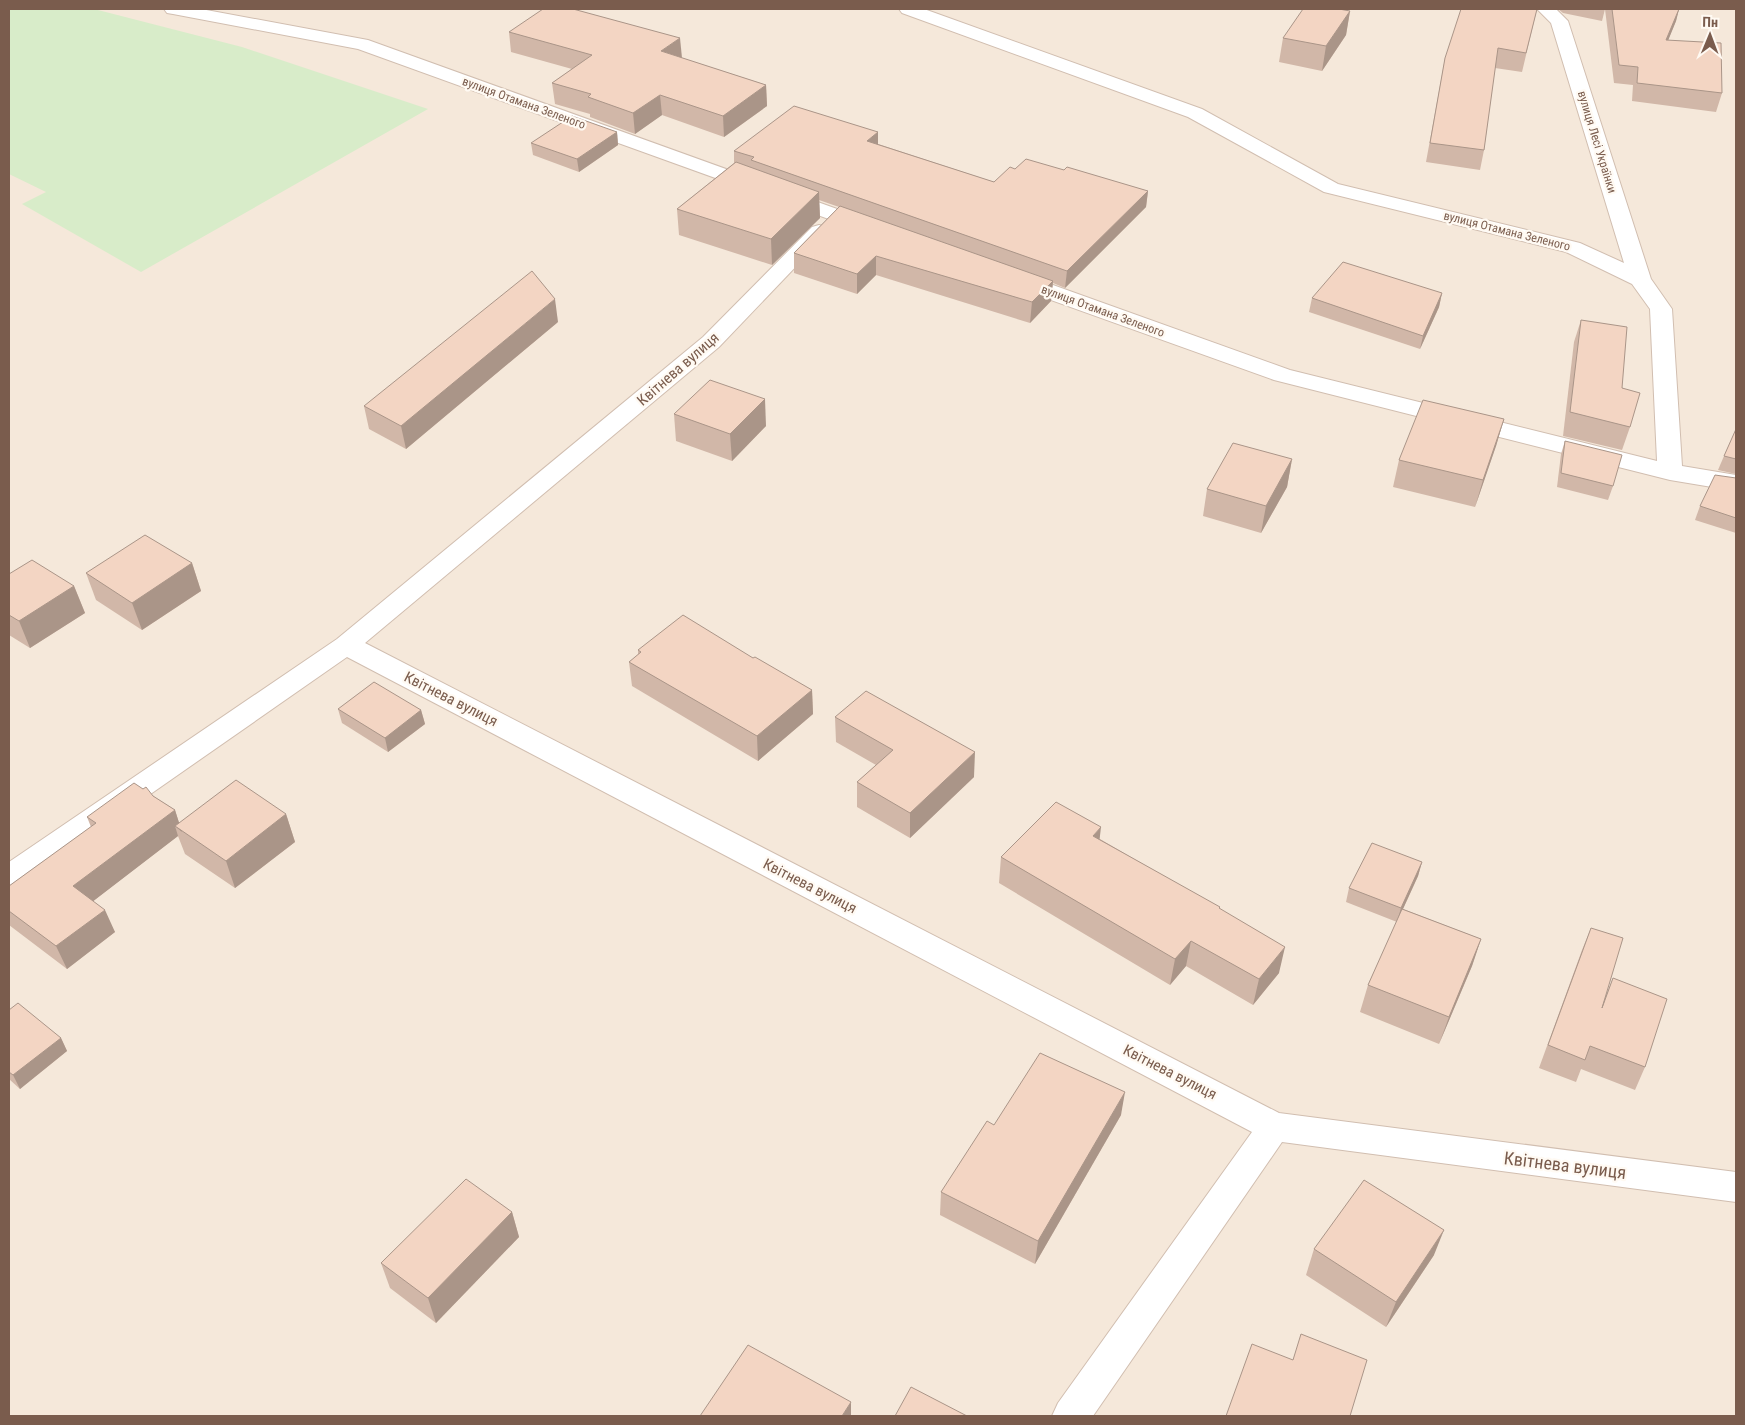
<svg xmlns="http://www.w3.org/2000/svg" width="1745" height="1425" font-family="'Roboto Condensed',sans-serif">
  <rect width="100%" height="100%" fill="#fdf6ec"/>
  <!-- residential -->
  <rect fill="#f5e8da" x="9" y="9" width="1727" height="1407"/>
  <!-- green -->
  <path fill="#d8ecc9" d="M9,9H94L242,47L428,109L141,272L22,204L46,192L9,174Z"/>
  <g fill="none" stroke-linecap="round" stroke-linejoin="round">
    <!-- street casing -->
    <g stroke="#d1beb0" stroke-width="2">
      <g id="street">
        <path d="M164,9H201L368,40L876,223L879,227L876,231L869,233L862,231L358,49L173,14L167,13Z"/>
        <path d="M899,9H924L1202,109L1338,184L1580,243L1624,263L1551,23L1537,9H1556L1568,21L1651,279L1672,309L1682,466L1736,475V491L1670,480L1274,380L1009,285L1006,280L1009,275L1017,274L1025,275L1290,370L1657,461L1650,309L1632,284L1566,252L1324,192L1188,117L902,13Z"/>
        <path d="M819,225L826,227L829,231L826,235L719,347L365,643L1279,1113L1736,1172V1202L1282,1142L1093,1416H1052L1058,1403L1252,1132L347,657L20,885L9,888V862L337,639L703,337L812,227Z"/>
      </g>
    </g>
    <!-- street -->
    <use href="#street" fill="#fff" fill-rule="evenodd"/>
  </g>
  <!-- wall -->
  <g fill="#d1b7a8">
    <path d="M1537,9L1522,72L1495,68L1484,150L1480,170L1426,162L1445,58Z"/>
    <path d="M1558,9H1679L1676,21L1668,40L1722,93L1716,112L1632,101L1633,85L1614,83L1605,9L1602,21L1563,13Z"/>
    <path d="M1350,11L1346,35L1322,71L1279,62L1283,38Z"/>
    <path d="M509,32L682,58L766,85L767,106L724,137L662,115L635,134L590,117V114L555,104L552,83L572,69L511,52Z"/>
    <path d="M617,132L618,145L579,172L533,155L531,143Z"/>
    <path d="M878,132V144L994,182L1015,169L1064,170L1148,191L1146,207L1065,288L1053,283L1051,301L1030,323L876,275L857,294L794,273V253L839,207L819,200L820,218L772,265L679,235L677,209L734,163V151Z"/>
    <path d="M1442,293L1439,307L1420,349L1309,312L1312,298Z"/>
    <path d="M1581,320L1622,388L1630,427L1622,450L1563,436L1574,342Z"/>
    <path d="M558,322L406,449L369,429L364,406Z"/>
    <path d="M674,414L766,426L732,461L676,441Z"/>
    <path d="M1504,419L1496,446L1475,507L1393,487L1399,460Z"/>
    <path d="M1736,429V474L1718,470L1724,456Z"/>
    <path d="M1565,441L1613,486L1608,500L1557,487L1561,454Z"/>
    <path d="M1292,459L1287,487L1261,533L1203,516L1207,489Z"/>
    <path d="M1736,478V533L1695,520L1700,506Z"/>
    <path d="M192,563L201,591L142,630L96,600L86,573Z"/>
    <path d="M9,574L74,586L85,613L30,648L9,635Z"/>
    <path d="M638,650L753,658L812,690L813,714L758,761L632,686L629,662L638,655Z"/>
    <path d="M338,709L421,710L425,724L388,752L342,723Z"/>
    <path d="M835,717L974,777L910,838L857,807V782L876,765L836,742Z"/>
    <path d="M153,796L175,810L179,823L286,814L295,842L235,888L185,854L178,836L93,901L115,932L67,969L9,925V886L91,827L87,817Z"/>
    <path d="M1100,839L1220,909L1279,973L1253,1005L1186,966L1170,985L999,883L1001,857Z"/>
    <path d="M1422,862L1418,876L1403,909L1481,939L1472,966L1439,1044L1360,1012L1368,985L1397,922L1346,902L1349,888Z"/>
    <path d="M1591,928L1604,1000L1613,978L1645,1067L1635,1090L1581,1069L1576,1082L1539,1068L1582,950Z"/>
    <path d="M9,1010L61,1038L67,1051L20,1089L9,1079Z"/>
    <path d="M1121,1115L1035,1264L940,1215L941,1192L994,1125Z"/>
    <path d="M512,1212L519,1237L436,1323L390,1288L381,1263Z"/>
    <path d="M1314,1249L1434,1255L1386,1327L1306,1275Z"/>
  </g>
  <!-- shaded-wall -->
  <g fill="#aa9588">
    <path d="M1679,9L1676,21L1661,58L1666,40Z"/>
    <path d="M1350,11L1346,35L1322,71L1326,46Z"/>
    <path d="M680,38L682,58L661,51Z"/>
    <path d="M766,85L767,106L724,137L723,116Z"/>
    <path d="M660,95L662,115L635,134L633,113Z"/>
    <path d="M617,132L618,145L579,172L577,159Z"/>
    <path d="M878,132V148L867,141Z"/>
    <path d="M1148,191L1146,207L1065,288L1067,271Z"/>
    <path d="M819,192L820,218L772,265L771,239Z"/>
    <path d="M876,256V275L857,294V274Z"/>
    <path d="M1053,281L1051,301L1030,323L1032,302Z"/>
    <path d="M1442,293L1439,307L1420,349L1423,336Z"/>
    <path d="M555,299L558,322L406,449L401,426Z"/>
    <path d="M765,399L766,426L732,461L730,434Z"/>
    <path d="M1504,419L1496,446L1475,507L1483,480Z"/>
    <path d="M1292,459L1287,487L1261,533L1266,506Z"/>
    <path d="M192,563L201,591L142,630L132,603Z"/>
    <path d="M74,586L85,613L30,648L19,621Z"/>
    <path d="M812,690L813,714L758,761L757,736Z"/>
    <path d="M421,710L425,724L388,752L385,738Z"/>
    <path d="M975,752L974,777L910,838V813Z"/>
    <path d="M175,810L182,832L175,826L178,836L83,909L73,886Z"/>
    <path d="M286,814L295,842L235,888L226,861Z"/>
    <path d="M1101,827L1098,853L1093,836Z"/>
    <path d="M1422,862L1418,876L1397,922L1401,908Z"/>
    <path d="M105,910L115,932L67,969L56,946Z"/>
    <path d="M1481,939L1472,966L1439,1044L1449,1017Z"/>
    <path d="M1191,941L1186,966L1170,985L1175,959Z"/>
    <path d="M1285,947L1279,973L1253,1005L1259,979Z"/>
    <path d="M61,1038L67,1051L20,1089L13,1075Z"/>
    <path d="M1125,1092L1121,1115L1035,1264L1038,1241Z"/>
    <path d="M512,1212L519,1237L436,1323L428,1298Z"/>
    <path d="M1444,1230L1434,1255L1386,1327L1396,1302Z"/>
    <path d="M851,1402V1416H842Z"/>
  </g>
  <!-- building -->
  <g fill="#f3d5c3" stroke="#aa9588">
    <path d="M543,9H573L680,38L661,51L766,85L723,116L660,95L633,113L588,97L591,94L552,83L592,55L509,32Z"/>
    <path d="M1303,9H1339L1350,11L1326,46L1283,38Z"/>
    <path d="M1461,9H1537L1526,53L1498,48L1484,150L1430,143L1445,58Z"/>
    <path d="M1612,9H1679L1666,40L1721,43L1722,93L1637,83L1638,67L1619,65Z"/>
    <path d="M794,106L878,132L867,141L994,182L1010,167L1015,169L1026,159L1064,170L1067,167L1148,191L1067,271L751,160L754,157L734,151Z"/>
    <path d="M572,116L617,132L577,159L531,143Z"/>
    <path d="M736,162L819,192L771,239L677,209Z"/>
    <path d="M840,206L1053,281L1032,302L876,256L857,274L794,253Z"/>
    <path d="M1343,262L1442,293L1423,336L1312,298Z"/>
    <path d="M532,271L555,299L401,426L364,406Z"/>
    <path d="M1581,320L1627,327L1622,388L1640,393L1630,427L1570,412Z"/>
    <path d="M710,380L765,399L730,434L674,414Z"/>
    <path d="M1423,400L1504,419L1483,480L1399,460Z"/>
    <path d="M1736,429V459L1724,456Z"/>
    <path d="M1565,441L1622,455L1613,486L1561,473Z"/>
    <path d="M1233,443L1292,459L1266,506L1207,489Z"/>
    <path d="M1715,475L1736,478V518L1700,506Z"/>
    <path d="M145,535L192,563L132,603L86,573Z"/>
    <path d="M32,560L74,586L19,621L9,615V574Z"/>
    <path d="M683,615L753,658L755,657L812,690L757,736L629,662L641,652L638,650Z"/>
    <path d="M374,682L421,710L385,738L338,709Z"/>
    <path d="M866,691L975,752L910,813L857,782L893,750L835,717Z"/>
    <path d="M236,780L286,814L226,861L175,826Z"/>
    <path d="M134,783L143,789L146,787L153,796L175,810L73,886L105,910L56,946L9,911V886L96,823L87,817Z"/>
    <path d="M1056,802L1101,827L1093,836L1220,907L1219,908L1285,947L1259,979L1191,941L1175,959L1001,857Z"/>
    <path d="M1372,843L1422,862L1401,908L1349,888Z"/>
    <path d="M1402,909L1481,939L1449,1017L1368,985Z"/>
    <path d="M1591,928L1623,938L1602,1008L1613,978L1667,999L1645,1067L1590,1046L1585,1060L1548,1045Z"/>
    <path d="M18,1003L61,1038L13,1075L9,1072V1010Z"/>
    <path d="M1040,1053L1125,1092L1038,1241L941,1192L987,1121L994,1125Z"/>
    <path d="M466,1179L512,1212L428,1298L381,1263Z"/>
    <path d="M1364,1180L1444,1230L1396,1302L1314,1249Z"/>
    <path d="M1301,1334L1367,1360L1350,1416H1226L1252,1344L1293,1360Z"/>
    <path d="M748,1345L851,1402L842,1416H700Z"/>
    <path d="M911,1387L967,1416H895Z"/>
  </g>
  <g text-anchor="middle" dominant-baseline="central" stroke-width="4.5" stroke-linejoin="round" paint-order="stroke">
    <!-- far-street labels -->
    <g font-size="12" fill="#7a5c4d" stroke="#fffaf3">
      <text transform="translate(524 103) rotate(20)">вулиця Отамана Зеленого</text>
      <text transform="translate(1597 142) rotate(73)">вулиця Лесі Українки</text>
      <text transform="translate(1507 231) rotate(14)">вулиця Отамана Зеленого</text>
      <text transform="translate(1103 311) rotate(20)">вулиця Отамана Зеленого</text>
    </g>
    <!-- street labels -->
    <g font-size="15" fill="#7a5c4d" stroke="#fffaf3">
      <text transform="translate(678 369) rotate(-41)">Квітнева вулиця</text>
      <text transform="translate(451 699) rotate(27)">Квітнева вулиця</text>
      <text transform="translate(810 886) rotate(27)">Квітнева вулиця</text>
      <text transform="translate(1170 1072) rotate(27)">Квітнева вулиця</text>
    </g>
    <!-- near-street labels -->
    <g font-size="18" fill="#7a5c4d" stroke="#fffaf3">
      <text transform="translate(1565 1165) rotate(7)">Квітнева вулиця</text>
    </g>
  </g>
  <!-- border -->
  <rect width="1745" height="1425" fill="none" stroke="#7a5c4d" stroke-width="20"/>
  <!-- north arrow -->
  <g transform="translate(1710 35) rotate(1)" stroke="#fffaf3" stroke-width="4" paint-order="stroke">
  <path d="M0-4L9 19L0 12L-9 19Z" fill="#7a5c4d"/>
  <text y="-8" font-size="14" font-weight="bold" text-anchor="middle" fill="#7a5c4d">Пн</text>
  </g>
</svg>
